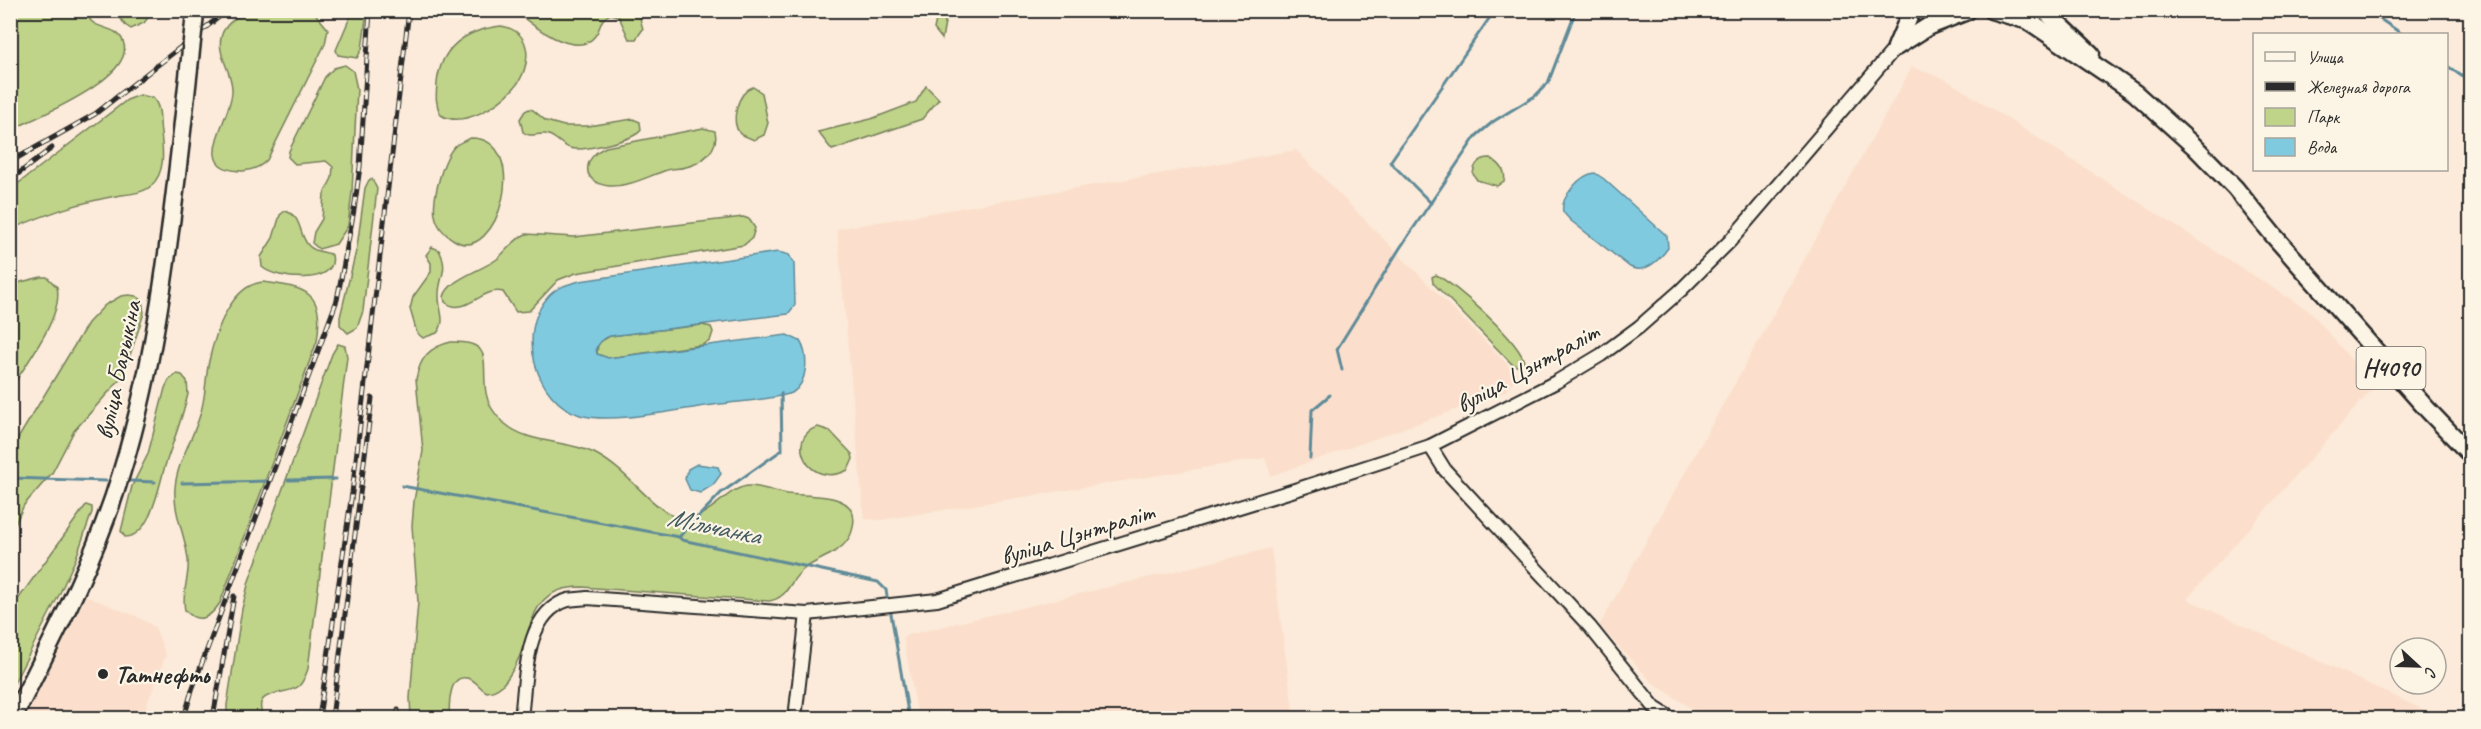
<svg xmlns="http://www.w3.org/2000/svg" width="2481" height="729" font-family="Caveat,sans-serif">
  <rect width="100%" height="100%" fill="#fcebda"/>
  <filter id="ink" filterUnits="userSpaceOnUse"><feTurbulence type="fractalNoise" baseFrequency=".0167" numOctaves="2"/><feDisplacementMap in="SourceGraphic" scale="12" xChannelSelector="R" yChannelSelector="G"/><feConvolveMatrix kernelMatrix="1 2 1 2 8 2 1 2 1" color-interpolation-filters="sRGB"/></filter>
  <g filter="url(#ink)">
    <!-- built -->
    <g fill="#fbdfcc">
      <path d="M1912,67L1947,80L2311,312L2374,387L2187,599L2441,718H1705L1652,682L1599,626Z"/>
      <path d="M1296,150L1518,375L1505,392L1271,476L1265,458L882,520L864,519L837,229Z"/>
      <path d="M1271,548L1294,718H918L903,636Z"/>
      <path d="M86,596L138,617L155,627L166,655L142,718H25Z"/>
    </g>
    <!-- green -->
    <g fill="#bfd389" stroke="#757f5a" stroke-width="1.5">
      <path d="M11,10L93,11L88,15C92,31 116,24 123,41C139,77 34,118 11,130Z"/>
      <path d="M353,10L367,11L362,49L357,58L338,55L336,50Z"/>
      <path d="M108,11H153L144,23L131,29L125,25L117,13Z"/>
      <path d="M245,11H313L328,29L325,44L267,160C261,167 253,170 243,171C187,171 232,118 232,91C233,73 217,56 221,38C223,25 236,18 245,11Z"/>
      <path d="M516,11H638L643,29L636,39H629L619,17L611,14C599,18 602,27 595,36C577,60 530,25 516,11Z"/>
      <path d="M938,11H947L942,39L934,29Z"/>
      <path d="M501,26C534,31 532,67 514,88C499,105 463,129 441,115C435,104 436,95 437,83C441,46 466,30 501,26Z"/>
      <path d="M345,65L353,71L357,89L352,192L348,226L336,244L319,249L312,243L314,232L322,219L324,194L332,178L333,167L326,161L295,164L288,157L289,151L325,77L334,68Z"/>
      <path d="M926,86L939,99L922,119L832,150L818,132L871,119L916,102Z"/>
      <path d="M753,87L762,93L768,123L764,135L754,140L740,134C730,121 737,93 753,87Z"/>
      <path d="M140,95L153,98C162,108 159,121 161,133C163,151 166,172 151,186C143,193 131,194 121,195C77,203 52,212 11,229V189L127,100Z"/>
      <path d="M529,109L533,110L546,121L564,126H588L633,119L640,122L641,130C635,140 581,152 570,148C560,145 555,135 545,134C536,133 531,138 523,132L520,119L525,111Z"/>
      <path d="M703,128L715,131C720,149 701,164 686,167C680,169 673,168 667,170C648,176 630,187 609,186C580,183 582,157 606,147Z"/>
      <path d="M471,138C533,138 498,268 454,240C445,235 437,226 435,215C432,199 443,158 455,146C460,142 466,140 471,138Z"/>
      <path d="M1490,158C1499,163 1507,170 1504,181L1497,186L1477,180L1473,174C1474,164 1480,158 1490,158Z"/>
      <path d="M372,179L377,189L363,311L357,328L348,333L340,325V317L357,247L365,188L369,180Z"/>
      <path d="M285,211C303,216 298,235 309,246C316,253 325,251 332,255C339,286 276,280 262,267L261,257L273,238L280,215Z"/>
      <path d="M743,217L749,219L755,228L752,238L744,245L576,273L558,280L529,311L516,312L503,292C482,286 465,318 445,302L444,297C448,279 483,270 497,259C507,250 514,239 526,234L574,237Z"/>
      <path d="M432,247L439,250C450,271 438,277 439,297C439,311 447,321 437,333L423,338L417,333L410,309L413,297L431,272V263L426,255Z"/>
      <path d="M1436,275C1454,283 1523,344 1524,363L1519,367L1512,364L1433,283L1432,277Z"/>
      <path d="M41,277H47L57,287C64,316 26,363 11,389V288L21,282Z"/>
      <path d="M263,282C305,288 325,290 317,341L220,603C210,618 198,625 185,610C181,593 190,577 188,560C186,536 173,514 175,488C177,462 193,439 200,415C206,397 205,379 209,361C215,334 230,285 263,282Z"/>
      <path d="M129,295L136,296L142,300L144,313L123,376L74,431L52,473L24,505L11,533V457L17,440L88,323L105,305L121,296Z"/>
      <path d="M702,325L711,327L713,332L710,341L702,345L608,358L597,354L598,343L610,336Z"/>
      <path d="M451,342C495,341 481,362 486,393C488,405 495,415 504,423C529,445 565,439 594,453C622,467 639,492 663,510C702,540 722,484 751,486C763,487 775,492 787,494C808,497 861,490 853,527C851,539 842,548 831,554C822,559 812,563 804,569C789,580 789,598 769,601L582,587C522,587 536,638 509,676C503,685 498,691 487,692C480,689 478,683 472,680C449,668 448,706 450,718H411L410,698L418,602L412,526L414,501L423,451L416,379C420,358 429,347 451,342Z"/>
      <path d="M338,344L345,346L347,357L308,669C306,674 304,681 299,686C287,696 249,688 264,718H227V705L242,609L249,581L332,354Z"/>
      <path d="M177,374L182,375L187,381L188,394C182,419 173,442 165,466C159,485 151,537 125,537L121,531L132,486L148,454L165,388L169,380Z"/>
      <path d="M818,427L830,431L852,454L853,459L848,470C806,491 785,435 818,427Z"/>
      <path d="M86,505L92,507V512L76,558L59,595L11,689V609Z"/>
    </g>
    <!-- water -->
    <g fill="#80cae0" stroke="#5e8a98" stroke-width="1.5">
      <path d="M1595,173L1604,179L1667,236L1668,248C1660,259 1645,275 1630,267L1570,220L1563,212C1560,198 1580,174 1595,173Z"/>
      <path d="M778,252L789,255L794,264L795,305L788,314L610,336L603,339L596,348L597,354L608,358L787,335L800,341C809,356 808,383 792,393C770,400 744,401 720,404C685,408 611,425 580,415C535,401 516,332 548,297C556,287 569,284 580,281Z"/>
      <path d="M697,464L718,467L721,474L713,485L700,493L690,490L685,479L688,469Z"/>
    </g>
    <g fill="none" stroke-linecap="round" stroke-linejoin="round">
      <!-- stream -->
      <g stroke="#5e8a98" stroke-width="3">
        <path d="M2367,10L2402,34"/>
        <path d="M2446,65L2470,82"/>
        <path d="M1431,203L1390,162L1495,10"/>
        <path d="M1342,370L1337,349L1400,248L1476,136L1494,121L1535,96L1548,83L1576,10"/>
        <path d="M1310,458L1312,410L1330,395"/>
        <path d="M10,478L106,481"/>
        <path d="M288,480L336,479"/>
        <path d="M131,481L155,482"/>
        <path d="M182,483L269,481"/>
        <path d="M402,486L679,537L682,540L878,582L886,590L888,602"/>
        <path d="M679,537L721,493L782,450L781,393"/>
        <path d="M890,608L909,718"/>
      </g>
      <!-- minor casing -->
      <g stroke="#2b2b2b" stroke-width="16">
        <g id="minor">
          <path d="M1430,446L1445,470L1590,627L1655,708L1671,718"/>
          <path d="M521,718C526,682 523,613 568,600C574,599 581,599 587,598L807,614L937,600L1298,489L1430,446L1556,382L1601,355L1639,327L1681,290L1730,241L1896,47"/>
          <path d="M795,718L807,614"/>
        </g>
      </g>
      <!-- major casing -->
      <g stroke="#2b2b2b" stroke-width="21">
        <g id="major">
          <path d="M1991,10L2029,21L2112,77L2135,93L2194,146L2235,188L2274,236L2426,408L2470,454"/>
          <path d="M2044,10L2091,54"/>
          <path d="M1897,45L1912,10"/>
          <path d="M1896,47L1929,26L1967,11"/>
          <path d="M13,718C53,639 95,560 121,474C161,346 174,201 189,68"/>
        </g>
      </g>
      <!-- minor -->
      <use href="#minor" stroke="#fcf5e5" stroke-width="12"/>
      <!-- major -->
      <use href="#major" stroke="#fcf5e5" stroke-width="16"/>
      <!-- rail casing -->
      <g stroke="#2b2b2b" stroke-width="5">
        <g id="rail">
          <path d="M10,162L95,114L228,10"/>
          <path d="M10,180L52,148"/>
          <path d="M184,718L192,690L337,300L354,210L360,167L370,10"/>
          <path d="M213,718L234,596"/>
          <path d="M319,718L352,493L409,10"/>
          <path d="M332,718L372,398"/>
          <path d="M397,718L398,710"/>
        </g>
      </g>
      <!-- rail -->
      <use href="#rail" stroke="#fcf5e5" stroke-width="3" stroke-dasharray="9" stroke-linecap="butt"/>
      <!-- major-bridge casing -->
      <g stroke="#2b2b2b" stroke-width="21" stroke-linecap="butt">
        <path id="major-bridge" d="M189,68L195,14"/>
      </g>
      <!-- major-bridge -->
      <use href="#major-bridge" stroke="#fcf5e5" stroke-width="16"/>
    </g>
  </g>
  <!-- markers -->
  <circle fill="#2b2b2b" stroke="#fcf5e5" stroke-width="2" cx="103" cy="674" r="6"/>
  <g text-anchor="middle" dominant-baseline="central" stroke-width="4.5" stroke-linejoin="round" paint-order="stroke">
    <!-- shield labels -->
    <rect fill="#fcf5e5" stroke="#6a6863" stroke-width="1.5" x="2356.5" y="347" width="69" height="42" rx="4.5"/>
    <g font-size="24" font-weight="bold" fill="#2b2b2b">
      <text x="2391" y="368">Н4090</text>
    </g>
    <!-- street labels -->
    <g font-size="26" fill="#2b2b2b" stroke="#fcf5e5">
      <text transform="translate(1527 368) rotate(-29)">вуліца Цэнтраліт</text>
      <text transform="translate(118 370) rotate(-78)">вуліца Барыкіна</text>
      <text transform="translate(1077 534) rotate(-17)">вуліца Цэнтраліт</text>
    </g>
    <!-- poi labels -->
    <g font-size="26" font-weight="bold" fill="#2b2b2b" stroke="#fcf5e5" text-anchor="start">
      <text x="115" y="674">Татнефть</text>
    </g>
    <!-- water labels -->
    <g font-size="27" font-style="italic" fill="#445b61" stroke="#fcf5e5">
      <text transform="translate(714 526) rotate(12)">Мільчанка</text>
    </g>
  </g>
  <!-- margin -->
  <rect width="2481" height="729" fill="none" stroke="#fcf5e5" stroke-width="36"/>
  <rect x="18" y="18" width="2445" height="693" fill="none" stroke="#2b2b2b" stroke-width="2" filter="url(#ink)"/>
  <!-- legend -->
  <rect x="2253" y="33" width="195" height="138" fill="#fcf5e5" stroke="#a8a49b" stroke-width="1.5"/>
  <rect x="2265" y="52" width="30" height="9" fill="#fcf5e5" stroke="#a8a49b" stroke-width="1.5"/>
  <text x="2307" y="63" font-size="18" fill="#2b2b2b">Улица</text>
  <rect x="2265" y="82" width="30" height="9" fill="#2b2b2b" stroke="#a8a49b" stroke-width="1.5"/>
  <text x="2307" y="93" font-size="18" fill="#2b2b2b">Железная дорога</text>
  <rect x="2265" y="108" width="30" height="18" fill="#bfd389" stroke="#a8a49b" stroke-width="1.5"/>
  <text x="2307" y="123" font-size="18" fill="#2b2b2b">Парк</text>
  <rect x="2265" y="138" width="30" height="18" fill="#80cae0" stroke="#a8a49b" stroke-width="1.5"/>
  <text x="2307" y="153" font-size="18" fill="#2b2b2b">Вода</text>
  <!-- north arrow -->
  <g transform="translate(2418 666) rotate(112)"><circle r="28" fill="#fcf5e5" stroke="#a8a49b" stroke-width="1.5"/>
  <path d="M0-4.5L10 22L0 15L-10 22Z" fill="#2b2b2b"/>
  <text y="-9" font-size="16" font-weight="bold" text-anchor="middle" fill="#2b2b2b">С</text>
  </g>
</svg>
